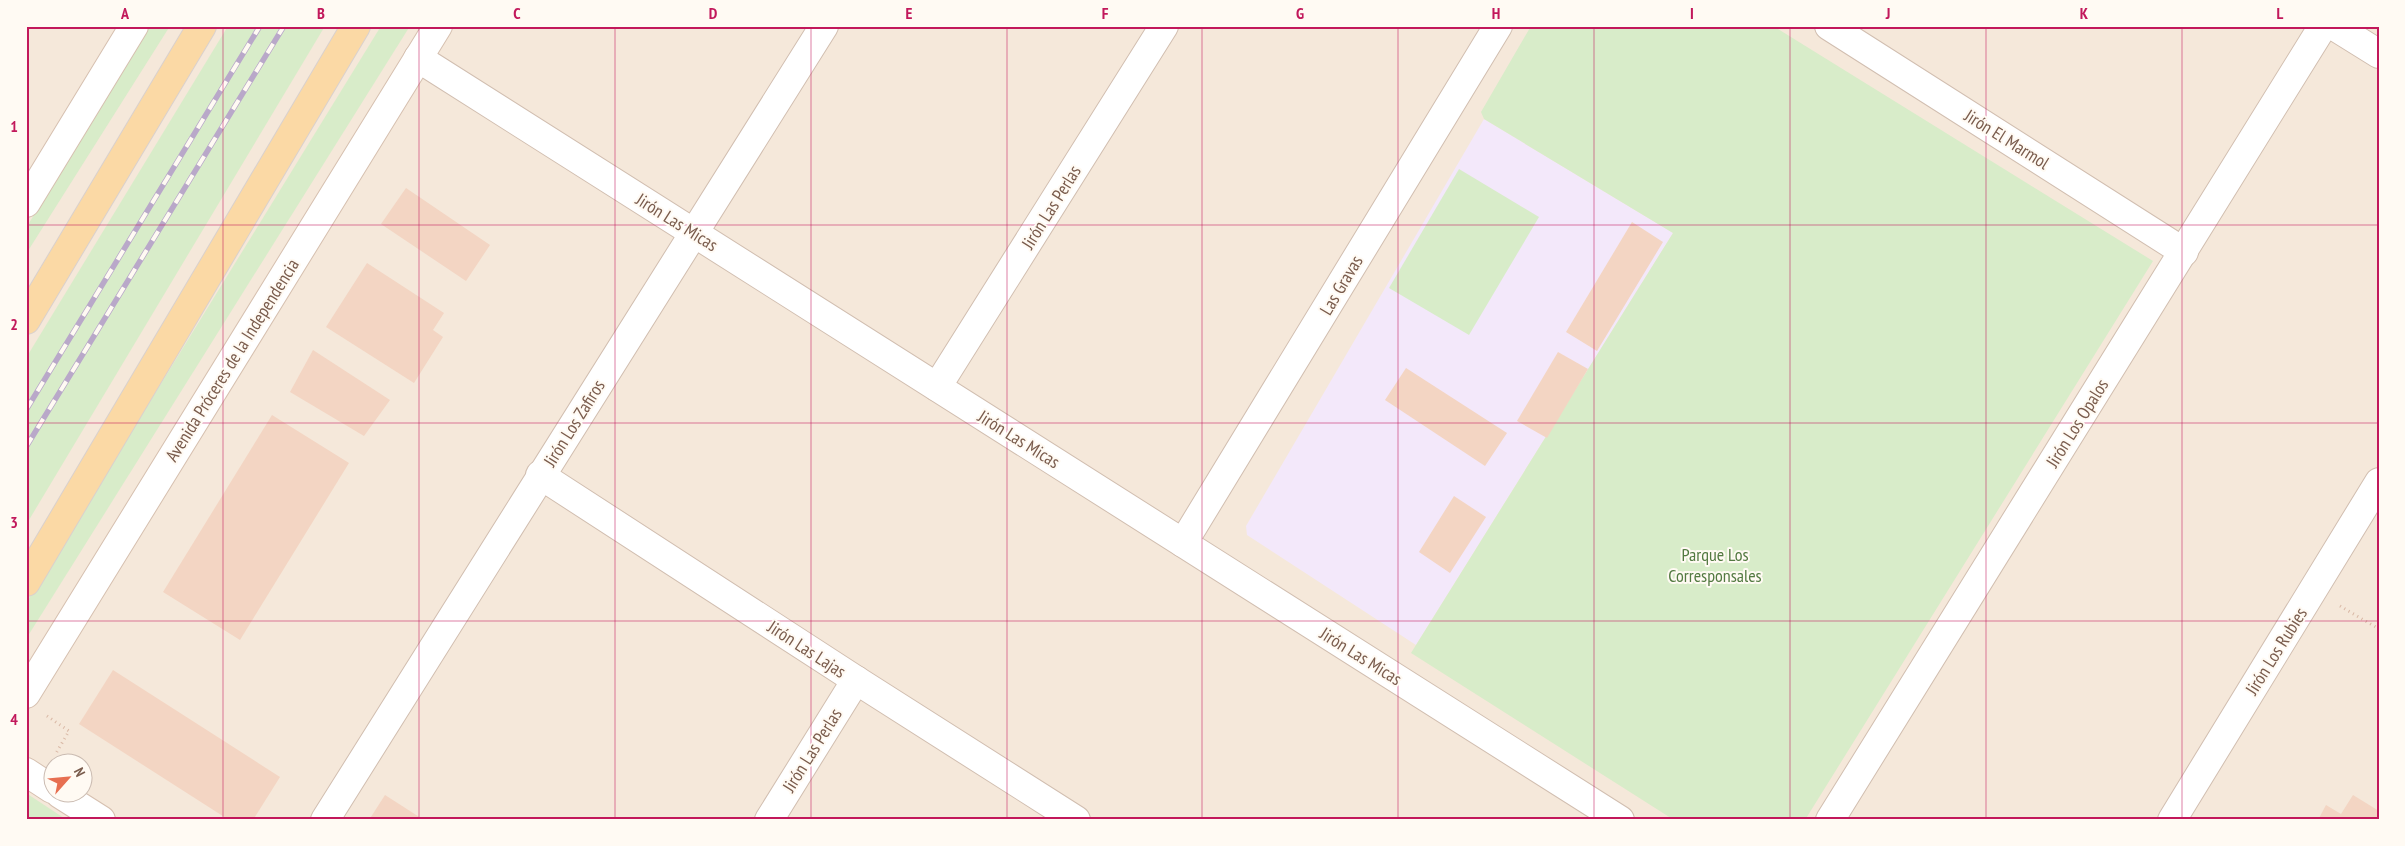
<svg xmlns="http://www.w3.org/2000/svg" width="2405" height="846" font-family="'PT Sans Narrow',sans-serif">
  <rect width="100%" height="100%" fill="#fdf6ec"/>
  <!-- residential -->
  <path fill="#f5e8da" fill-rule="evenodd" d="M26,26H2379V820H26ZM52,764H82V794H52Z"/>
  <!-- education -->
  <path fill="#f3e8fa" d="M1484,119L1673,233L1416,645L1247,535L1246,526Z"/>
  <!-- green -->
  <g fill="#d8ecc9">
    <path d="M149,26H170L26,254V228Z"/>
    <path d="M228,26H325L26,525V358Z"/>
    <path d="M381,26H410L26,639V603Z"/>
    <path d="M1531,26H1773L2153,261L1805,820H1674L1411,653L1673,233L1484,119L1481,112Z"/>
    <path d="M1459,169L1539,217L1469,335L1389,288Z"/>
    <path d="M26,793L67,820H26Z"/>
  </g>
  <!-- building -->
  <g fill="#f3d5c3">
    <path d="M406,188L490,245L466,281L381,224Z"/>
    <path d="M1632,222L1663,242L1597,351L1566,332Z"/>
    <path d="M367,263L444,313L433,330L443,337L414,383L326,327Z"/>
    <path d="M313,350L390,400L364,436L290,392Z"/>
    <path d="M1558,352L1588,369L1547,438L1517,421Z"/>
    <path d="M1406,368L1507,433L1485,466L1385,400Z"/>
    <path d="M272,415L349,463L240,640L163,592Z"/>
    <path d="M1454,496L1486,517L1450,573L1419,552Z"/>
    <path d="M113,670L280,777L253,820H229L79,724Z"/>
    <path d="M385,795L424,820H369Z"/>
    <path d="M2353,795L2379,811V820H2318L2326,805L2341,814Z"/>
  </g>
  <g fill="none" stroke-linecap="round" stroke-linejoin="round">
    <!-- minor casing -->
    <g stroke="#d1beb0" stroke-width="30">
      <g id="minor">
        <path d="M1829,26L2184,252"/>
        <path d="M2334,26L2379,54"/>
        <path d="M418,58L1620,820"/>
        <path d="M937,387L1164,26"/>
        <path d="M540,475L856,680L1076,820"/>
        <path d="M1183,543L1498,26"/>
        <path d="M325,820L824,26"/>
        <path d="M769,820L856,680"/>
        <path d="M1830,820L2323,26"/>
        <path d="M2172,820L2379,482"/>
      </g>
    </g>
    <!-- secondary casing -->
    <g stroke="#d6c0b0" stroke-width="30">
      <g id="secondary">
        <path d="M26,203L134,26"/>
        <path d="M26,694L438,26"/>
        <path d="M26,772L52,789"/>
        <path d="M60,794L101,820"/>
      </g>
    </g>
    <!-- primary casing -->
    <g stroke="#dad1cd" stroke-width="30">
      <g id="primary">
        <path d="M26,320L202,26"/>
        <path d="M26,582L356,26"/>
      </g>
    </g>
    <!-- path -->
    <g stroke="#d9b8a5" stroke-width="3" stroke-dasharray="1 4" stroke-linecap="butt">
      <path d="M2340,606L2379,629"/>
      <path d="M47,716L69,731L55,755"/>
    </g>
    <!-- minor -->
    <use href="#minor" stroke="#fff" stroke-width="28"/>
    <!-- secondary -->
    <use href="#secondary" stroke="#fff" stroke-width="28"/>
    <!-- primary -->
    <use href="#primary" stroke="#fbd9a5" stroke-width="28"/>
    <!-- rail casing -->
    <g stroke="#b9a8c9" stroke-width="5.5">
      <g id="rail">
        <path d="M26,410L260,26"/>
        <path d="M26,447L284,26"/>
      </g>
    </g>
    <!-- rail -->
    <use href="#rail" stroke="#fffaf3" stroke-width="4" stroke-dasharray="11" stroke-linecap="butt"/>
  </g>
  <!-- grid -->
  <path fill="none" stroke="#c2185b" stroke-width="1" stroke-opacity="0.55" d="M223,26V820M419,26V820M615,26V820M811,26V820M1007,26V820M1202,26V820M1398,26V820M1594,26V820M1790,26V820M1986,26V820M2182,26V820M26,225H2379M26,423H2379M26,621H2379"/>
  <g text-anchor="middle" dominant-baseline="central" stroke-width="4" stroke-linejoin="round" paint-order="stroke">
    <!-- street labels -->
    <g font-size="18" fill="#7a5c4d" stroke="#fffaf3">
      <text transform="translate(2007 139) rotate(32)">Jirón El Marmol</text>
      <text transform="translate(1051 207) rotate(-58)">Jirón Las Perlas</text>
      <text transform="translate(677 222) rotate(32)">Jirón Las Micas</text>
      <text transform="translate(1341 285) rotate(-59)">Las Gravas</text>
      <text transform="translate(232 360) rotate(-58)">Avenida Próceres de la Independencia</text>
      <text transform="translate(574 423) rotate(-58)">Jirón Los Zafiros</text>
      <text transform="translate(2077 423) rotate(-58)">Jirón Los Opalos</text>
      <text transform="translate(1019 439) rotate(32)">Jirón Las Micas</text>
      <text transform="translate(807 649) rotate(33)">Jirón Las Lajas</text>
      <text transform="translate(2276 651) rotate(-58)">Jirón Los Rubies</text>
      <text transform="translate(1361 656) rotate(32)">Jirón Las Micas</text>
      <text transform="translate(812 750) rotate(-58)">Jirón Las Perlas</text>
    </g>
    <!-- park labels -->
    <g font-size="18" fill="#537a41" stroke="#fffaf3">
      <text x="1715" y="554">Parque Los<tspan x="1715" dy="21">Corresponsales</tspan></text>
    </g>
  </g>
  <!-- border -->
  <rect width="2405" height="846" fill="none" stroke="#fffaf3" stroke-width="55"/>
  <!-- north arrow -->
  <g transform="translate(68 778) rotate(63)"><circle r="24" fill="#fffaf3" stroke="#cabbb1"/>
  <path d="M0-4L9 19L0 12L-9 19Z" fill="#e76f51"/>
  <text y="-8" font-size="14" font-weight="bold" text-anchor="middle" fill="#7a5c4d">N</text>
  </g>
  <rect x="28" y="28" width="2350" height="790" fill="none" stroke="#c2185b" stroke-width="2"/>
  <g font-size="16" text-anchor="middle" font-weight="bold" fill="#c2185b">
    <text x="125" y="19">A</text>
    <text x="321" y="19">B</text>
    <text x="517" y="19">C</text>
    <text x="713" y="19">D</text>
    <text x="909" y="19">E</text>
    <text x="1105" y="19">F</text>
    <text x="1300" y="19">G</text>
    <text x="1496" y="19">H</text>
    <text x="1692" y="19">I</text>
    <text x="1888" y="19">J</text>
    <text x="2084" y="19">K</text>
    <text x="2280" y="19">L</text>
    <text x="14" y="132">1</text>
    <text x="14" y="330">2</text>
    <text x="14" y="528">3</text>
    <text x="14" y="725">4</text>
  </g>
</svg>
